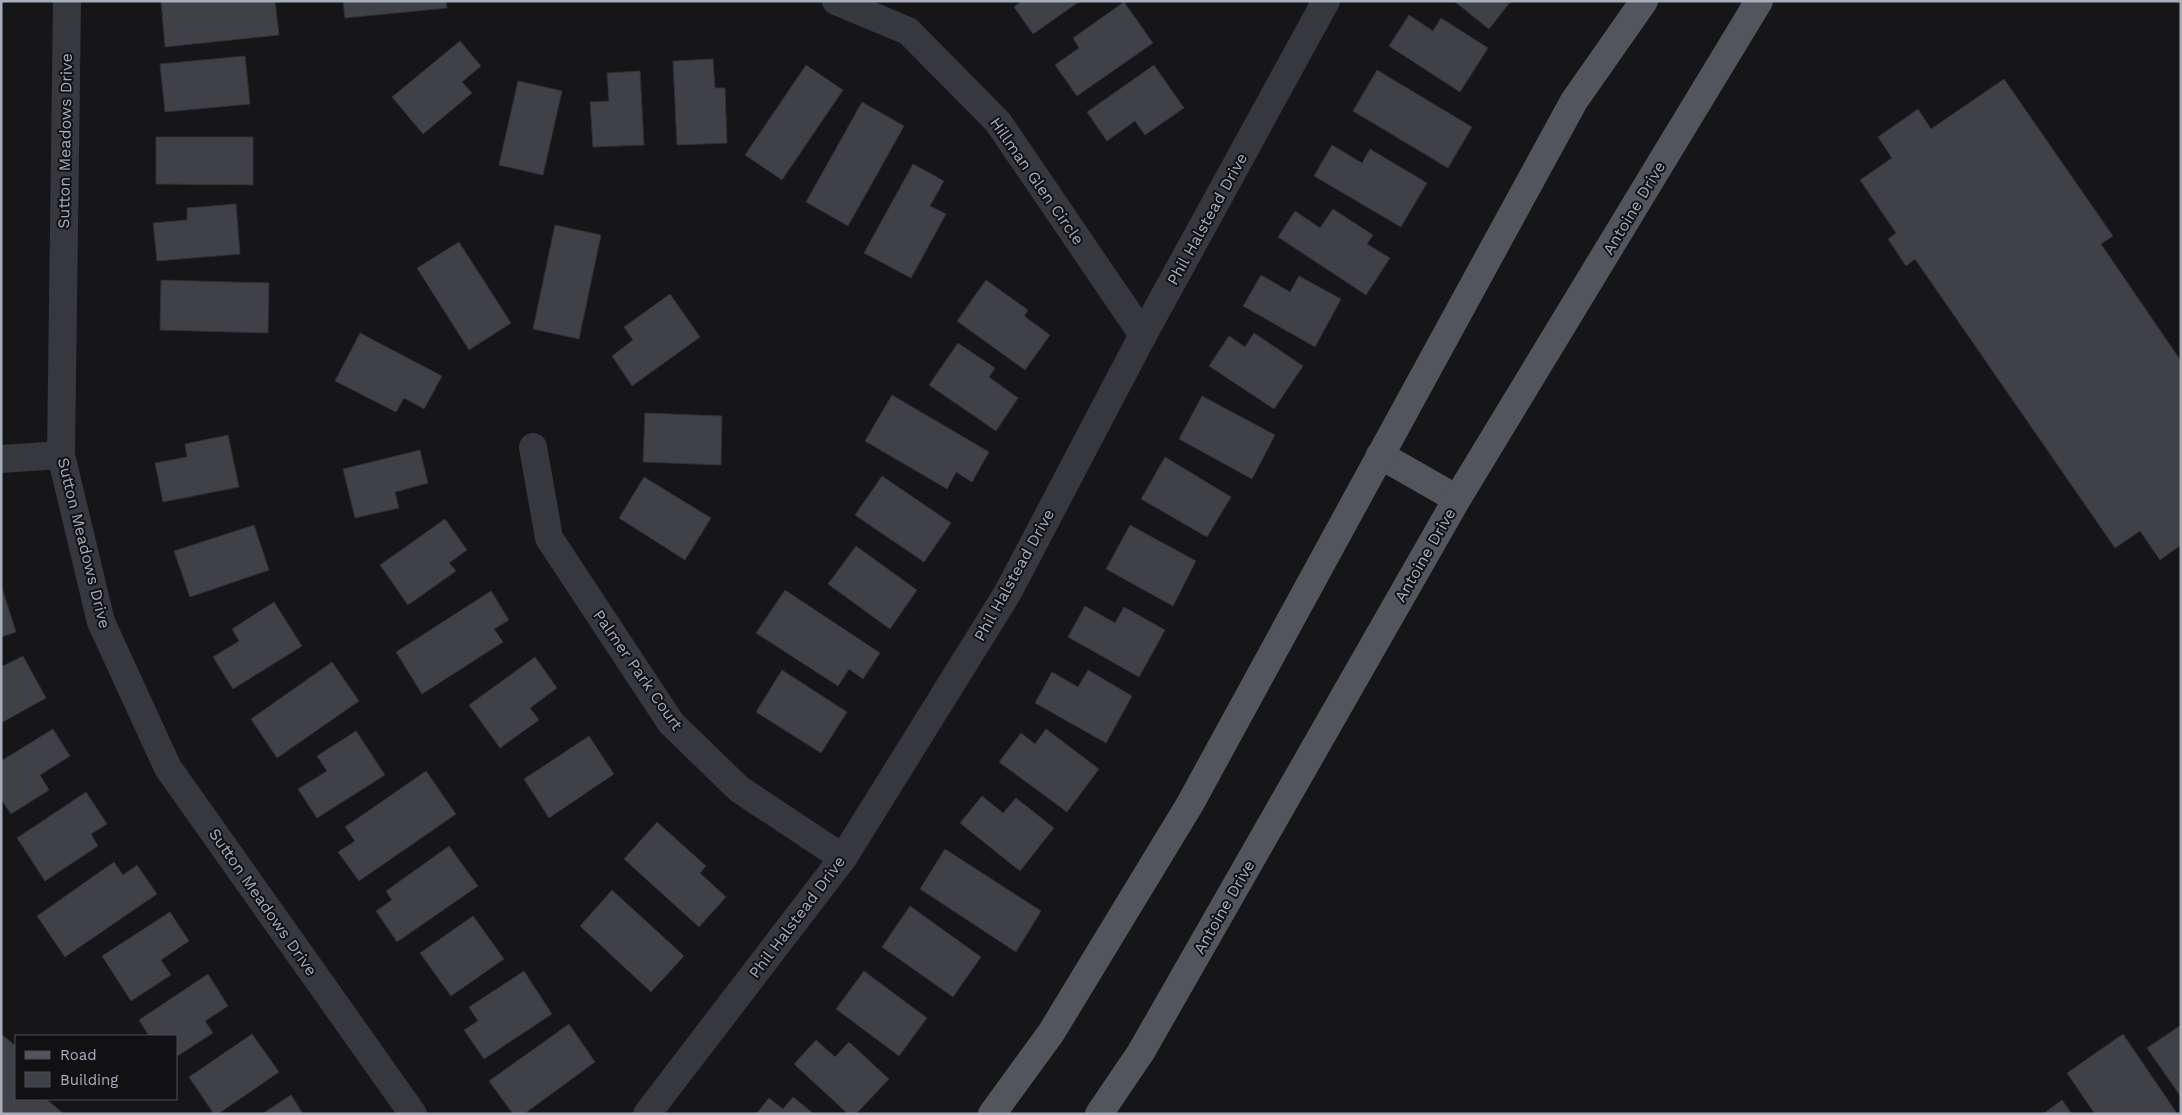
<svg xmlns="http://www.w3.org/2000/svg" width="2182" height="1115" font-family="'Work Sans',sans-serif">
  <rect width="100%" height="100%" fill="#161619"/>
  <!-- building -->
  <g fill="#404146" stroke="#303035">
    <path d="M161,1H275L279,35L165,47Z"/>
    <path d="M343,1H446L447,8L345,18Z"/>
    <path d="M1022,1H1080L1033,34L1014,7Z"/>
    <path d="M1454,1H1511L1489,29Z"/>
    <path d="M1124,2L1153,43L1077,96L1055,65L1079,48L1073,38Z"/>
    <path d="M1409,15L1433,31L1441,18L1488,48L1460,92L1389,46Z"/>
    <path d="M460,41L481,66L462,82L472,93L423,134L392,97Z"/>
    <path d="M245,56L250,104L165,112L160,64Z"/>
    <path d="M713,59L715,88H725L727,143L677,145L673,61Z"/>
    <path d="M806,65L843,90L782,180L745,155Z"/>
    <path d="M1154,65L1184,108L1145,135L1135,121L1107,141L1087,112Z"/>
    <path d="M1377,70L1472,127L1448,168L1353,111Z"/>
    <path d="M640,71L644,145L593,147L590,102L609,101L607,73Z"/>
    <path d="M2004,79L2113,236L2101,244L2181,361V545L2160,560L2140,531L2115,548L1915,259L1906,266L1888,239L1896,233L1860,180L1892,158L1878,137L1918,109L1931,129Z"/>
    <path d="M518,81L562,91L543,175L499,165Z"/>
    <path d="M862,102L904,126L848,226L806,202Z"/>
    <path d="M156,137H253V185L156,184Z"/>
    <path d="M1332,145L1362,163L1370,149L1427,183L1401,227L1314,176Z"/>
    <path d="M913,164L944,181L930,206L946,214L911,278L864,253Z"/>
    <path d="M236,204L240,254L157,261L153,223L187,220V208Z"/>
    <path d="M1333,209L1373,235L1367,244L1390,258L1366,295L1278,237L1295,211L1320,228Z"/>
    <path d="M555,225L601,235L579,339L533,329Z"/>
    <path d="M459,242L511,323L469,350L417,268Z"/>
    <path d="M1261,275L1290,292L1299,276L1341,299L1315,347L1243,306Z"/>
    <path d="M161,280L269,283L268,333L160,330Z"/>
    <path d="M986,280L1028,310L1024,316L1050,335L1025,370L957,321Z"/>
    <path d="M670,294L700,337L632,386L612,356L633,340L624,327Z"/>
    <path d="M360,333L442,376L424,409L404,398L396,412L335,381Z"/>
    <path d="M1254,333L1303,366L1274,409L1209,366L1229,336L1245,347Z"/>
    <path d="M958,343L995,368L989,377L1018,398L996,431L929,385Z"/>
    <path d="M892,395L989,452L972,482L956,472L947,489L865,441Z"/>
    <path d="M1202,396L1275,435L1252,479L1179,439Z"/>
    <path d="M645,413L722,416L721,465L643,462Z"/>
    <path d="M228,435L239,487L163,502L155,463L187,457L185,444Z"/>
    <path d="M420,450L428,483L395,492L399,508L355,518L343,469Z"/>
    <path d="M1165,457L1231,497L1207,537L1141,499Z"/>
    <path d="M882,476L951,523L924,562L855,515Z"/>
    <path d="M644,477L711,518L685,560L619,518Z"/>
    <path d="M445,519L467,550L449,563L456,571L408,605L380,565Z"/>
    <path d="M254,525L269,570L190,597L174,551Z"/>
    <path d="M1130,525L1196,561L1173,606L1106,569Z"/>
    <path d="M856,546L917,590L890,629L828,584Z"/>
    <path d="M2,588L16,632L1,637V589Z"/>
    <path d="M785,590L880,653L863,679L849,669L838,686L756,633Z"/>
    <path d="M491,591L509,620L494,629L503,642L422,694L396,652Z"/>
    <path d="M274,602L302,646L233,689L213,657L239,641L232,629Z"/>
    <path d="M1085,606L1115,623L1124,607L1165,630L1139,677L1068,637Z"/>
    <path d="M23,656L46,698L1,723V667Z"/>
    <path d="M535,657L557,688L530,708L539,720L500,748L469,705Z"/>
    <path d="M332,662L359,701L277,758L251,719Z"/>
    <path d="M782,670L847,712L821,753L756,712Z"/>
    <path d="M1088,670L1132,696L1106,743L1035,703L1052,672L1078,687Z"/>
    <path d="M53,729L70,756L40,775L49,790L11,814L1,799V761Z"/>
    <path d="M1046,729L1099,769L1067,812L999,762L1021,733L1035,744Z"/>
    <path d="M356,731L385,775L317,818L298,789L327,771L317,756Z"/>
    <path d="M589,736L614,774L549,818L524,779Z"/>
    <path d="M426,771L456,814L359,881L338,852L355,841L345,827Z"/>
    <path d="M86,792L107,824L91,834L98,846L45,881L17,838Z"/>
    <path d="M982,796L1003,813L1016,798L1054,828L1020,871L960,823Z"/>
    <path d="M657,822L706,866L700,873L726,897L699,927L624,859Z"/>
    <path d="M449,846L478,886L397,942L376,911L392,900L386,891Z"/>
    <path d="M945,849L1041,911L1016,952L920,889Z"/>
    <path d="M114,862L123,875L137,865L157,894L65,957L37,916Z"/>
    <path d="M612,890L684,956L651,992L580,926Z"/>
    <path d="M910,906L981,957L953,997L882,947Z"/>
    <path d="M170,912L189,941L161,960L171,975L131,1001L102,956Z"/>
    <path d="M473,916L504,959L451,996L420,953Z"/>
    <path d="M524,971L552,1014L484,1059L464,1030L478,1021L469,1007Z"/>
    <path d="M864,971L927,1018L899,1056L836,1009Z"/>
    <path d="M208,974L228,1006L205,1021L213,1033L176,1057V1036H149L139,1020Z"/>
    <path d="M569,1024L595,1062L524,1114H513L489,1081Z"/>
    <path d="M2181,1025V1097L2147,1048Z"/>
    <path d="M1,1034L16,1046V1099H46L64,1114H1Z"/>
    <path d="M252,1034L279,1072L218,1114H214L189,1077Z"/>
    <path d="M2123,1034L2176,1112L2173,1114H2095L2067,1073Z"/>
    <path d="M816,1040L835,1057L849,1042L889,1079L856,1114H848L794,1064Z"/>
    <path d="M291,1095L303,1114H262Z"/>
    <path d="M793,1097L814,1114H756L769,1098L783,1109Z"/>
    <path d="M2062,1100L2072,1114H2043Z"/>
  </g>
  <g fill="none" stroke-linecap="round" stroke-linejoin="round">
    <!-- minor -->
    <g stroke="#37383e" stroke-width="28">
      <path d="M67,1L61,455L101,622L168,768L413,1114"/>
      <path d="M836,1L908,31L998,122L1143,335"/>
      <path d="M533,447L549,538L671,723L739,789L843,858"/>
      <path d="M1,459L61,455"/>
      <path d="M647,1114L843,858L1007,594L1143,335L1326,1"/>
    </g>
    <!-- major -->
    <g stroke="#53555d" stroke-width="28">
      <path d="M1380,455L1457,499"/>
      <path d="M992,1114L1051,1033L1190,804L1574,101L1644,1"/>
      <path d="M1099,1114L1141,1052L1457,499L1759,1"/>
    </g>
  </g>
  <g text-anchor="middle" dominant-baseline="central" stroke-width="4" stroke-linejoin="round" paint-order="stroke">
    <!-- street labels -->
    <g font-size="16" fill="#a8adba" stroke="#111114">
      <text transform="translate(65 141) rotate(-89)">Sutton Meadows Drive</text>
      <text transform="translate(1037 181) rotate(55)">Hillman Glen Circle</text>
      <text transform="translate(1634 208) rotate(-59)">Antoine Drive</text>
      <text transform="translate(1207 219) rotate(-61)">Phil Halstead Drive</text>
      <text transform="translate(84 543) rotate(76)">Sutton Meadows Drive</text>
      <text transform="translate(1425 555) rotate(-60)">Antoine Drive</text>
      <text transform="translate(1014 575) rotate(-61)">Phil Halstead Drive</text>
      <text transform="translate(638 670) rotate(55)">Palmer Park Court</text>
      <text transform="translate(263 902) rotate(55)">Sutton Meadows Drive</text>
      <text transform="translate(1224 907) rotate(-60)">Antoine Drive</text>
      <text transform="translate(797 917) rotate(-53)">Phil Halstead Drive</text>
    </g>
  </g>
  <!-- border -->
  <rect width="2182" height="1115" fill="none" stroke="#a8adba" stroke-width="5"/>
  <!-- legend -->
  <rect x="15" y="1035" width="162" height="65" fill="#111114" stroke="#4d4f56"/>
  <rect x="25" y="1051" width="25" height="8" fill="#53555d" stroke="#4d4f56"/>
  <text x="60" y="1060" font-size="15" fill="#a8adba">Road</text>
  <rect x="25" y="1072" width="25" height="15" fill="#404146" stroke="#4d4f56"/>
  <text x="60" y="1085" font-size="15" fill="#a8adba">Building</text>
</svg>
